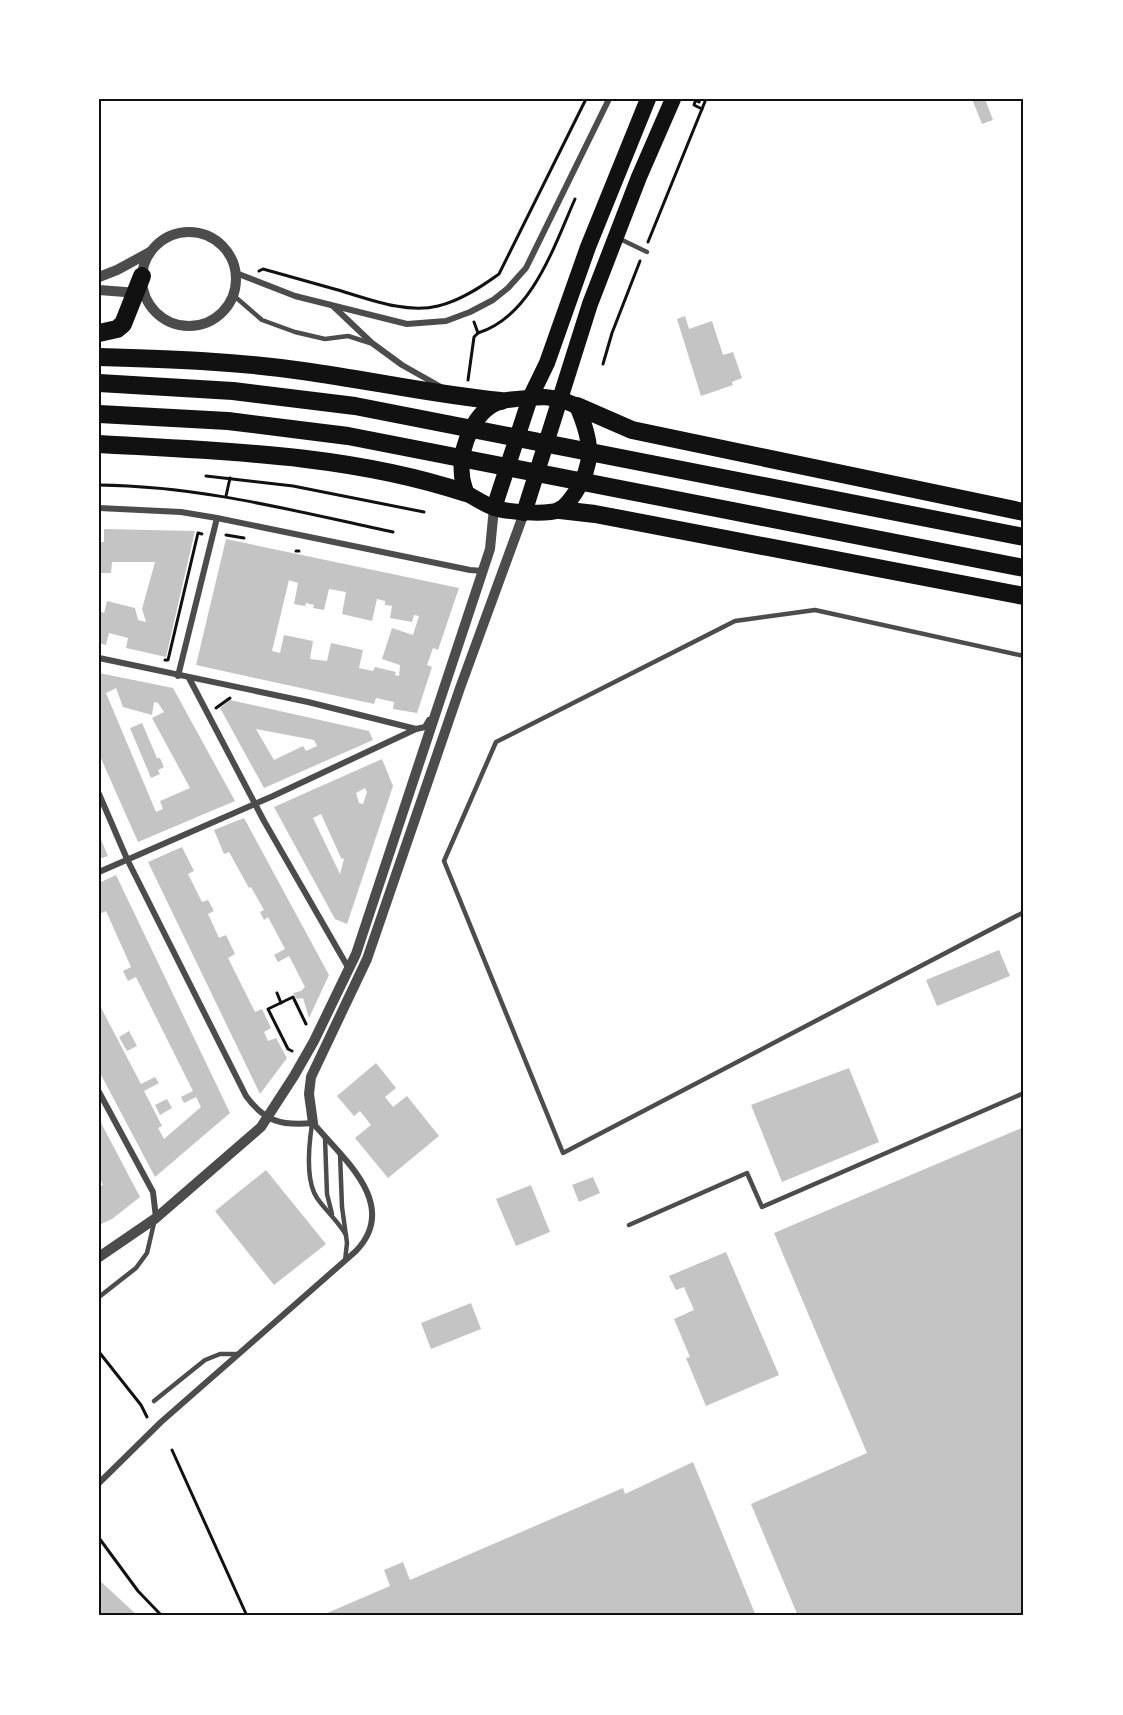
<svg xmlns="http://www.w3.org/2000/svg" width="1123" height="1715" font-family="'Nunito Sans',sans-serif">
  <rect width="100%" height="100%" fill="#fff"/>
  <!-- building -->
  <g fill="#c4c4c4" fill-rule="evenodd">
    <path d="M972,99H985L993,120L982,124Z"/>
    <path d="M685,316L689,329L712,321L723,355L733,352L742,378L732,382L733,385L701,396L677,319Z"/>
    <path d="M104,529L195,531L166,657L126,648L128,638L109,633L106,645L99,643V611L104,613L107,601L135,608L138,620L146,622L142,609L155,562H112L111,573H99V542H104Z"/>
    <path d="M226,539L459,588L438,650L433,648L427,665L432,667L417,713L393,709L394,702L376,698L374,704L196,665ZM289,580L298,583L294,604L305,606L306,603L314,605L313,608L324,610L329,589L346,592L342,614L372,621L377,599L385,601V605L392,606L390,618L412,622L414,615L419,616L413,635L392,628L382,659L400,665L399,676L395,675L396,672L375,667L373,671L359,668L363,650L331,643L327,661L310,659L313,641L284,635L280,653L272,651Z"/>
    <path d="M99,673L173,688L235,801L138,842L99,754ZM116,688L123,707L152,715L154,702L158,703L164,712L152,718L190,788L160,801L163,809L156,812L106,693Z"/>
    <path d="M230,700L369,731L373,740L264,788L220,708ZM256,729L314,740L317,746L306,751L303,746L274,760Z"/>
    <path d="M142,723L157,758H160L164,767L158,770L160,774L151,778L130,728Z"/>
    <path d="M382,759L393,786L347,924L335,919L274,807ZM365,788L367,792L363,804L359,803L356,793ZM321,814L341,858L344,859L340,874L313,818Z"/>
    <path d="M244,818L329,975L309,1018L303,998L297,999L293,993L301,991L305,987L289,956L278,962L274,955L285,949L268,917L264,920L260,912L264,910L251,887L249,888L229,852L224,854L214,830Z"/>
    <path d="M99,835L108,856L99,859Z"/>
    <path d="M182,847L194,871L188,874L202,902L208,900L214,911L208,914L219,938L226,935L235,954L228,958L255,1012L262,1009L271,1028L264,1032L268,1041L276,1038L287,1058L260,1094L148,862Z"/>
    <path d="M116,875L230,1113L155,1177L99,1071V1004L141,1084L155,1077L159,1083L144,1091L162,1126L158,1128L164,1139L201,1107L196,1097L184,1103L181,1097L193,1091L136,977L128,981L123,971L131,967L106,911L99,914V883Z"/>
    <path d="M999,950L1010,976L937,1006L926,980Z"/>
    <path d="M129,1031L137,1046L127,1051L119,1037Z"/>
    <path d="M376,1063L396,1088L385,1097L393,1107L407,1096L439,1136L388,1178L355,1138L371,1125L360,1111L354,1116L337,1096Z"/>
    <path d="M849,1068L879,1142L782,1182L751,1105Z"/>
    <path d="M167,1099L172,1108L160,1115L155,1105Z"/>
    <path d="M99,1119L140,1197L112,1219L99,1225V1186L103,1185L99,1177Z"/>
    <path d="M1024,1127V1616H798L751,1504L867,1453L774,1233Z"/>
    <path d="M266,1170L326,1244L274,1285L215,1211Z"/>
    <path d="M593,1177L600,1193L579,1202L572,1185Z"/>
    <path d="M531,1185L550,1232L516,1246L496,1199Z"/>
    <path d="M726,1252L779,1375L706,1406L686,1358L690,1357L674,1319L694,1310L684,1287L676,1290L669,1276Z"/>
    <path d="M471,1303L481,1329L431,1349L421,1323Z"/>
    <path d="M693,1462L756,1616H320L390,1586L384,1570L403,1562L410,1580L623,1488L625,1494Z"/>
    <path d="M99,1580L138,1616H99Z"/>
  </g>
  <g fill="none" stroke-linecap="round" stroke-linejoin="round">
    <!-- path -->
    <g stroke="#111" stroke-width="3">
      <path d="M693,99L699,102L700,99"/>
      <path d="M696,99L694,105L702,109"/>
      <path d="M648,242L706,99"/>
      <path d="M259,271L263,269C288,276 313,283 338,290C369,299 406,314 438,306C460,301 481,287 499,274L586,99"/>
      <path d="M474,322L478,333C532,316 554,246 575,199"/>
      <path d="M603,364L612,333L640,261"/>
      <path d="M468,380L474,337L478,333"/>
      <path d="M206,476L293,486L424,512"/>
      <path d="M99,485C201,486 294,511 393,532"/>
      <path d="M226,496L230,478"/>
      <path d="M226,535L244,538"/>
      <path d="M296,551H299"/>
      <path d="M165,660H168L198,533L202,534"/>
      <path d="M216,708L230,698"/>
      <path d="M277,993L281,1003"/>
      <path d="M292,1051L288,1049L268,1009L293,997L306,1024"/>
      <path d="M99,1352L141,1405L147,1417"/>
      <path d="M172,1450L247,1616"/>
      <path d="M99,1538L138,1591L162,1616"/>
    </g>
    <!-- service -->
    <g stroke="#4c4c4c" stroke-width="4.5">
      <path d="M618,238L647,252"/>
      <path d="M233,295L262,320L295,332L325,339L348,336L370,343"/>
      <path d="M1024,656L815,610L735,621L496,742L444,861L563,1153L1024,912"/>
      <path d="M312,1124C309,1144 305,1180 317,1198C326,1211 338,1221 346,1235"/>
      <path d="M325,1138L327,1194L332,1214"/>
      <path d="M340,1154L342,1207L347,1243L345,1261"/>
      <path d="M629,1225L747,1173L762,1207L1024,1093"/>
      <path d="M99,1297L136,1268L147,1253L154,1223"/>
      <path d="M154,1401L205,1360L220,1354H238"/>
    </g>
    <!-- minor -->
    <g stroke="#4c4c4c" stroke-width="6">
      <path d="M236,273L295,296L407,324L446,321L470,312L493,300L508,288L526,268L609,99"/>
      <path d="M334,307L372,343L402,365L441,387"/>
      <path d="M99,508L181,512L217,518L470,570L483,571"/>
      <path d="M99,658L308,702L416,729L425,727L429,720"/>
      <path d="M178,676L217,518"/>
      <path d="M189,678L264,821L349,969"/>
      <path d="M99,794L127,859L246,1096C265,1122 282,1126 313,1123C341,1157 401,1204 356,1251L161,1422L99,1483"/>
      <path d="M99,872L273,796L416,729"/>
      <path d="M99,1092L153,1192L156,1218"/>
    </g>
    <!-- tertiary -->
    <g stroke="#4c4c4c" stroke-width="10">
      <circle cx="189" cy="279" r="47"/>
      <path d="M99,277L117,270L150,252"/>
      <path d="M99,290L138,293"/>
      <path d="M313,1123L309,1094L311,1077L367,959L460,688L524,513"/>
      <path d="M99,1257L156,1218L261,1127L294,1076L314,1041L356,954L490,549L494,508"/>
    </g>
    <!-- trunk -->
    <g stroke="#111" stroke-width="16">
      <path d="M544,397L560,399L577,406C591,439 596,462 575,493C571,499 565,507 559,510C546,515 508,512 495,508C485,505 475,498 466,493C465,487 462,481 462,475C459,448 474,409 502,401C515,398 531,398 544,397Z"/>
      <path d="M494,508L530,398L547,363L588,247L648,99"/>
      <path d="M524,513L590,304L639,177L673,99"/>
    </g>
    <!-- motorway -->
    <g stroke="#111" stroke-width="18">
      <path d="M99,333L117,329L123,324L142,276"/>
      <path d="M99,357C167,359 235,361 303,371C369,380 435,395 501,401"/>
      <path d="M99,383L233,391L355,406L1024,537"/>
      <path d="M577,406L632,430L1024,512"/>
      <path d="M99,414L228,421L348,436L1024,568"/>
      <path d="M99,444C221,451 349,454 466,493"/>
      <path d="M560,510L595,514L1024,596"/>
    </g>
  </g>
  <!-- border -->
  <rect width="1123" height="1715" fill="none" stroke="#ffffff" stroke-width="201"/>
  <rect x="100" y="100" width="922" height="1514" fill="none" stroke="#111" stroke-width="2"/>
</svg>
